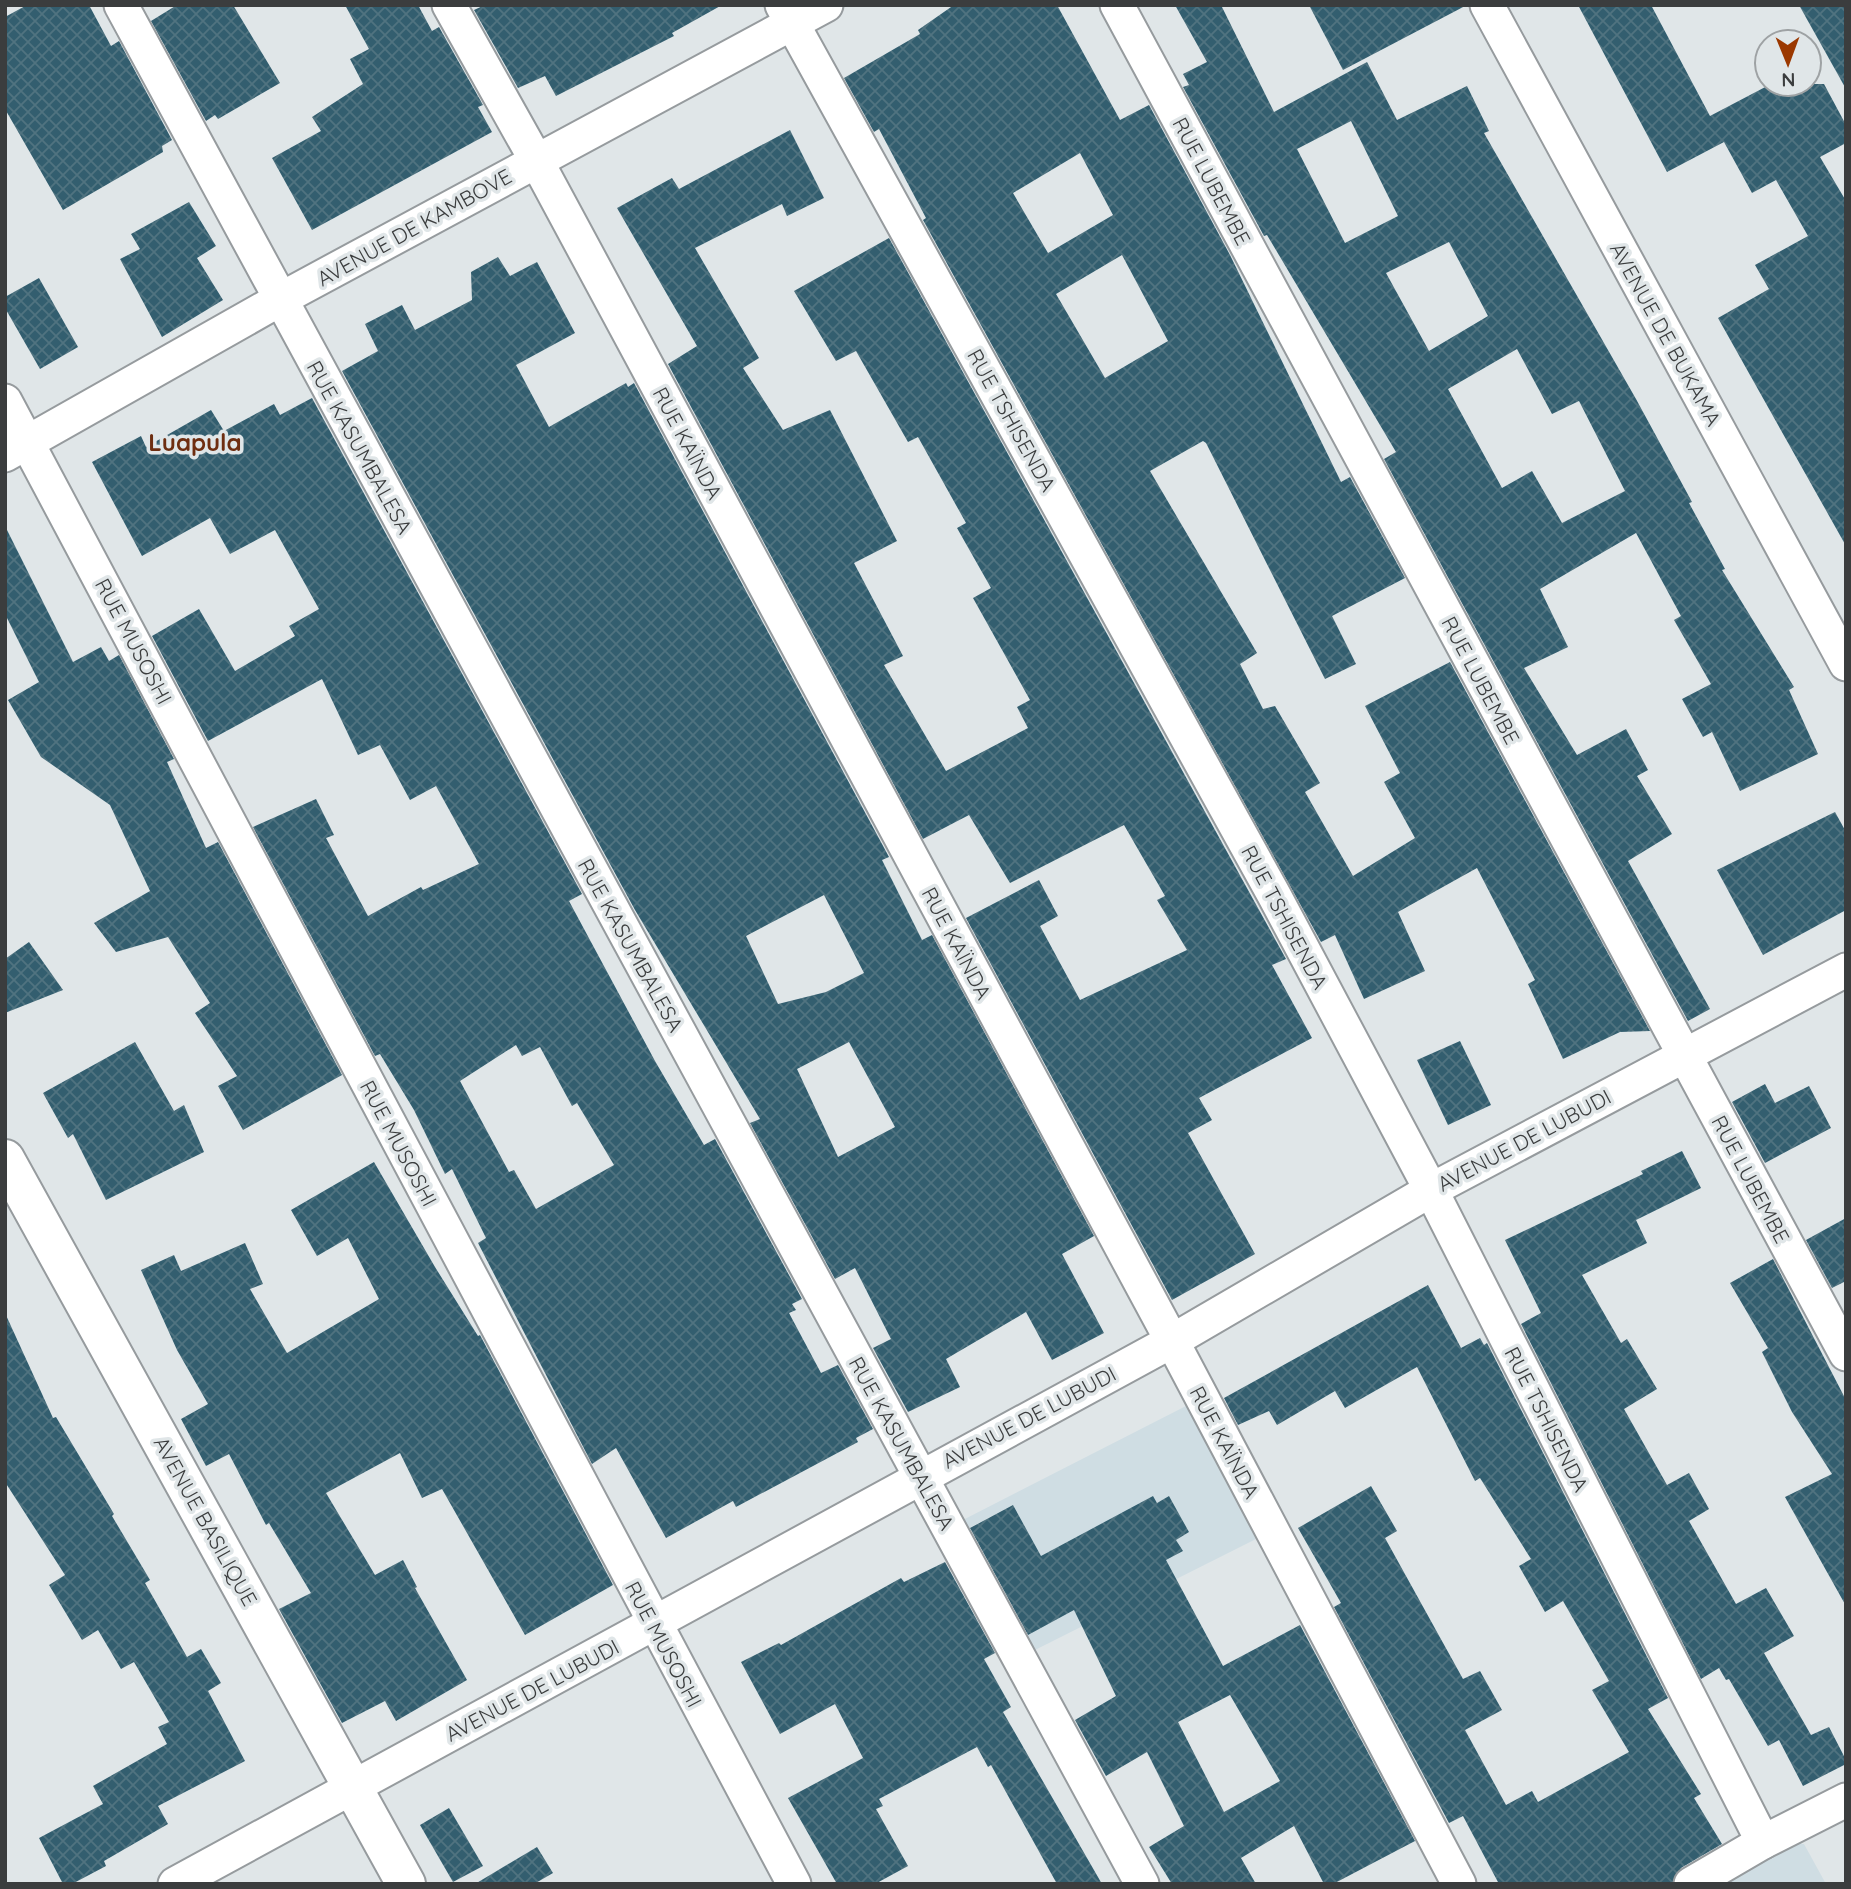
<svg xmlns="http://www.w3.org/2000/svg" width="1851" height="1889" font-family="Quicksand,sans-serif">
  <defs>
    <pattern id="building-cross-hatch" width="8" height="8" patternUnits="userSpaceOnUse" patternTransform="scale(1.75)"><rect width="8" height="8" fill="#335e6f"/><path d="M0 0l8 8M0 8l8-8" fill="none" stroke="#507380"/></pattern>
  </defs>
  <rect width="100%" height="100%" fill="#e0e6e8"/>
  <!-- built -->
  <g fill="#cfdde3" fill-rule="evenodd">
    <path d="M1186,1406L1258,1538L1033,1651L959,1522ZM1153,1496L1157,1503L1169,1496L1189,1532L1176,1540L1182,1551L1025,1636L967,1529L1013,1505L1045,1565Z"/>
    <path d="M1763,1842L1804,1844L1826,1884H1691Z"/>
  </g>
  <!-- building -->
  <g fill="url(#building-cross-hatch)" fill-rule="evenodd">
    <path d="M27,5H89L111,46L119,41L172,140L162,146L163,152L63,210L5,109V17Z"/>
    <path d="M177,5H233L280,83L218,119L215,115L206,121L151,21Z"/>
    <path d="M345,5H418L432,31L439,27L483,105L478,107L492,132L312,230L272,158L321,131L312,117L363,84L350,59L369,49Z"/>
    <path d="M485,5H722L672,33L674,36L556,96L545,76L518,88L474,10Z"/>
    <path d="M954,5H1057L1120,120L1149,105L1230,255L1341,482L1350,477L1405,578L1332,616L1356,664L1325,679L1206,443L1203,441L1150,471L1257,653L1240,664L1263,709L1275,706L1320,783L1305,792L1353,876L1415,838L1384,782L1400,773L1365,706L1450,662L1650,1031L1620,1032L1563,1059L1528,984L1535,980L1477,868L1398,912L1425,971L1364,999L1335,935L1321,942L923,220L926,218L879,129L874,132L844,78L920,34L918,30ZM1080,153L1113,215L1048,253L1013,193ZM1122,255L1168,341L1105,378L1056,294Z"/>
    <path d="M1175,5H1221L1274,112L1367,62L1397,120L1467,86L1489,131L1484,133L1636,399L1692,502L1689,503L1725,569L1722,570L1794,687L1789,690L1818,754L1740,791L1712,732L1703,737L1682,699L1711,684L1674,620L1681,616L1636,533L1540,589L1568,647L1524,668L1577,755L1626,729L1648,770L1637,776L1672,834L1628,861L1710,1009L1688,1021L1384,459L1396,452L1267,235L1264,236L1183,87L1189,85L1183,74L1207,62ZM1351,121L1398,216L1345,243L1297,149ZM1449,242L1488,316L1429,351L1386,273ZM1517,349L1552,414L1579,401L1625,491L1562,523L1532,471L1502,488L1448,389Z"/>
    <path d="M1309,5H1467L1343,70Z"/>
    <path d="M1578,5H1651L1710,116L1771,84H1824L1846,125V143L1820,157L1846,201V546L1718,318L1769,289L1755,265L1808,236L1776,180L1752,193L1724,142L1667,172Z"/>
    <path d="M1799,5H1846V89Z"/>
    <path d="M790,130L824,198L787,216L782,204L695,248L759,358L743,368L783,430L830,410L897,541L854,563L903,656L884,665L946,771L1028,728L1017,707L1030,700L973,598L991,588L957,528L966,523L918,437L908,442L856,351L836,361L794,291L889,238L1286,959L1272,965L1312,1038L1199,1098L1212,1120L1188,1133L1255,1254L1172,1300L966,918L1039,880L1058,916L1040,926L1080,1000L1187,950L1157,900L1165,896L1124,825L1010,883L969,815L923,839L668,364L697,346L617,208L672,178L679,189Z"/>
    <path d="M189,202L216,246L197,258L223,300L162,337L120,259L140,249L131,234Z"/>
    <path d="M498,257L510,276L537,262L575,333L516,365L549,427L626,383L628,387L634,383L889,857L882,860L922,940L932,935L1094,1236L1062,1254L1104,1333L1052,1360L1026,1312L946,1359L960,1387L908,1412L873,1348L891,1339L855,1268L835,1279L750,1123L760,1119L635,910L342,371L378,351L365,324L402,305L415,330L472,300L471,272ZM824,895L864,973L826,992L778,1004L746,936ZM849,1042L895,1127L838,1157L797,1069Z"/>
    <path d="M39,278L78,347L40,369L5,308V297Z"/>
    <path d="M312,398L582,894L569,901L655,1061L704,1145L715,1139L802,1299L792,1304L796,1310L789,1313L821,1373L838,1365L873,1429L856,1438L858,1442L736,1507L733,1501L666,1538L616,1448L592,1464L478,1243L486,1238L452,1169L445,1174L414,1110L380,1054L375,1056L253,827L316,799L334,835L326,838L368,916L421,887L423,890L479,864L436,786L410,800L380,745L358,755L322,679L208,741L152,636L199,609L235,671L295,636L289,626L319,609L275,530L230,554L210,518L142,556L92,462L141,436L146,447L211,410L224,431L274,404L280,415ZM516,1045L522,1056L540,1047L572,1106L577,1103L614,1165L536,1209L514,1170L509,1172L460,1081Z"/>
    <path d="M5,526L73,662L101,647L109,661L119,655L174,759L167,762L206,848L218,842L342,1075L243,1130L218,1086L237,1076L195,1013L210,1003L168,937L116,952L94,923L150,891L110,805L41,757L8,700L39,682L5,614Z"/>
    <path d="M1835,812L1846,832V910L1763,955L1717,870Z"/>
    <path d="M29,942L63,990L5,1013V959Z"/>
    <path d="M1460,1041L1491,1105L1448,1125L1417,1060Z"/>
    <path d="M135,1042L174,1111L184,1105L204,1152L106,1200L73,1134L68,1138L43,1093Z"/>
    <path d="M1765,1084L1775,1103L1809,1086L1831,1128L1765,1163L1732,1102Z"/>
    <path d="M1682,1151L1701,1188L1636,1220L1647,1243L1582,1275L1621,1343L1627,1339L1657,1389L1624,1409L1667,1485L1689,1473L1709,1509L1689,1521L1736,1604L1766,1588L1794,1636L1764,1653L1811,1735L1829,1727L1846,1760V1764L1803,1786L1779,1740L1768,1746L1729,1679L1726,1680L1719,1668L1701,1679L1521,1324L1541,1313L1505,1240L1643,1174L1641,1171Z"/>
    <path d="M374,1162L435,1267L478,1336L480,1335L613,1585L525,1635L442,1489L422,1498L400,1453L326,1493L375,1575L403,1560L417,1587L415,1588L467,1680L396,1721L385,1701L342,1723L279,1609L311,1593L269,1523L266,1525L229,1454L206,1466L181,1419L208,1404L177,1350L141,1270L174,1255L181,1271L245,1243L263,1284L250,1289L287,1353L379,1299L348,1238L317,1256L291,1210Z"/>
    <path d="M1846,1218V1281L1832,1288L1806,1240Z"/>
    <path d="M1773,1259L1846,1400V1606L1785,1497L1832,1474L1792,1412L1762,1352L1768,1348L1730,1283Z"/>
    <path d="M1428,1285L1461,1348L1480,1338L1484,1345L1487,1343L1668,1698L1648,1709L1701,1794L1694,1798L1722,1844L1681,1868L1672,1884H1499L1463,1816L1449,1823L1334,1607L1341,1603L1298,1528L1371,1486L1397,1531L1385,1538L1463,1679L1480,1671L1502,1710L1465,1730L1506,1805L1532,1791L1538,1802L1629,1752L1592,1690L1609,1681L1563,1601L1545,1612L1519,1566L1531,1559L1480,1478L1475,1481L1417,1367L1345,1408L1335,1391L1277,1425L1269,1411L1238,1425L1224,1398Z"/>
    <path d="M5,1313L53,1418L56,1417L114,1514L112,1516L150,1580L145,1583L187,1657L201,1649L221,1683L208,1691L245,1761L158,1806L168,1824L104,1861L106,1866L72,1884H63L39,1838L103,1804L93,1786L167,1744L158,1727L169,1722L134,1662L121,1669L98,1630L82,1640L49,1585L65,1575L5,1482Z"/>
    <path d="M1153,1496L1157,1503L1169,1496L1189,1532L1176,1540L1183,1551L1166,1560L1223,1666L1300,1625L1415,1841L1333,1884H1324L1294,1826L1241,1858L1256,1884H1172L1149,1847L1184,1826L1147,1752L1106,1776L1075,1720L1116,1696L1074,1610L1028,1635L970,1528L1013,1505L1041,1556ZM1230,1695L1280,1781L1224,1812L1178,1722Z"/>
    <path d="M945,1562L995,1653L984,1659L1011,1707L1003,1712L1102,1884H1057L991,1765L988,1767L977,1747L879,1799L883,1806L876,1809L908,1866L875,1884H837L788,1798L863,1758L835,1704L780,1734L741,1662L779,1643L781,1645L901,1578L904,1582Z"/>
    <path d="M449,1808L483,1866L453,1882L420,1825Z"/>
    <path d="M537,1847L553,1873L534,1884H475Z"/>
  </g>
  <g fill="none" stroke-linecap="round" stroke-linejoin="round">
    <!-- minor casing -->
    <g stroke="#969b9e" stroke-width="37">
      <g id="minor">
        <path d="M121,5L1142,1884"/>
        <path d="M449,5L536,160L1172,1341L1459,1884"/>
        <path d="M782,5L1274,895L1431,1190L1763,1842"/>
        <path d="M1117,5L1846,1354"/>
        <path d="M1487,5L1846,664"/>
        <path d="M5,401L794,1884"/>
        <path d="M5,455L279,300L826,5"/>
        <path d="M175,1884L1172,1341L1431,1190L1846,970"/>
        <path d="M1691,1884L1763,1842L1846,1800"/>
      </g>
    </g>
    <!-- tertiary casing -->
    <g stroke="#969b9e" stroke-width="42">
      <path id="tertiary" d="M5,1159L406,1884"/>
    </g>
    <!-- minor -->
    <use href="#minor" stroke="#fff" stroke-width="33"/>
    <!-- tertiary -->
    <use href="#tertiary" stroke="#fff" stroke-width="38"/>
  </g>
  <g text-anchor="middle" dominant-baseline="central" stroke-width="7" stroke-linejoin="round" paint-order="stroke">
    <!-- street labels -->
    <g font-size="21" fill="#3b3d3e" stroke="#e0e6e8">
      <text transform="translate(1212 181) rotate(62)">RUE LUBEMBE</text>
      <text transform="translate(414 227) rotate(-29)">AVENUE DE KAMBOVE</text>
      <text transform="translate(1666 334) rotate(61)">AVENUE DE BUKAMA</text>
      <text transform="translate(1012 420) rotate(61)">RUE TSHISENDA</text>
      <text transform="translate(688 443) rotate(62)">RUE KAÏNDA</text>
      <text transform="translate(360 447) rotate(61)">RUE KASUMBALESA</text>
      <text transform="translate(134 641) rotate(62)">RUE MUSOSHI</text>
      <text transform="translate(1481 680) rotate(62)">RUE LUBEMBE</text>
      <text transform="translate(1285 917) rotate(62)">RUE TSHISENDA</text>
      <text transform="translate(957 943) rotate(62)">RUE KAÏNDA</text>
      <text transform="translate(631 945) rotate(61)">RUE KASUMBALESA</text>
      <text transform="translate(1524 1140) rotate(-28)">AVENUE DE LUBUDI</text>
      <text transform="translate(399 1143) rotate(62)">RUE MUSOSHI</text>
      <text transform="translate(1751 1179) rotate(62)">RUE LUBEMBE</text>
      <text transform="translate(1029 1417) rotate(-28)">AVENUE DE LUBUDI</text>
      <text transform="translate(1547 1419) rotate(63)">RUE TSHISENDA</text>
      <text transform="translate(1225 1442) rotate(62)">RUE KAÏNDA</text>
      <text transform="translate(902 1443) rotate(61)">RUE KASUMBALESA</text>
      <text transform="translate(206 1521) rotate(61)">AVENUE BASILIQUE</text>
      <text transform="translate(664 1644) rotate(62)">RUE MUSOSHI</text>
      <text transform="translate(532 1690) rotate(-28)">AVENUE DE LUBUDI</text>
    </g>
    <!-- quarter labels -->
    <g font-size="24" font-weight="bold" fill="#6e2e11" stroke="#e0e6e8">
      <text x="195" y="442">Luapula</text>
    </g>
  </g>
  <!-- border -->
  <rect width="1851" height="1889" fill="none" stroke="#3b3d3e" stroke-width="14"/>
  <!-- north arrow -->
  <g transform="translate(1788 63) rotate(179)"><circle r="33" fill="#e0e6e8" stroke="#9ea2a4" stroke-width="2"/>
  <path d="M0-5L12 26L0 18L-12 26Z" fill="#9b3800"/>
  <text y="-10" font-size="19" font-weight="bold" text-anchor="middle" fill="#3b3d3e">N</text>
  </g>
</svg>
